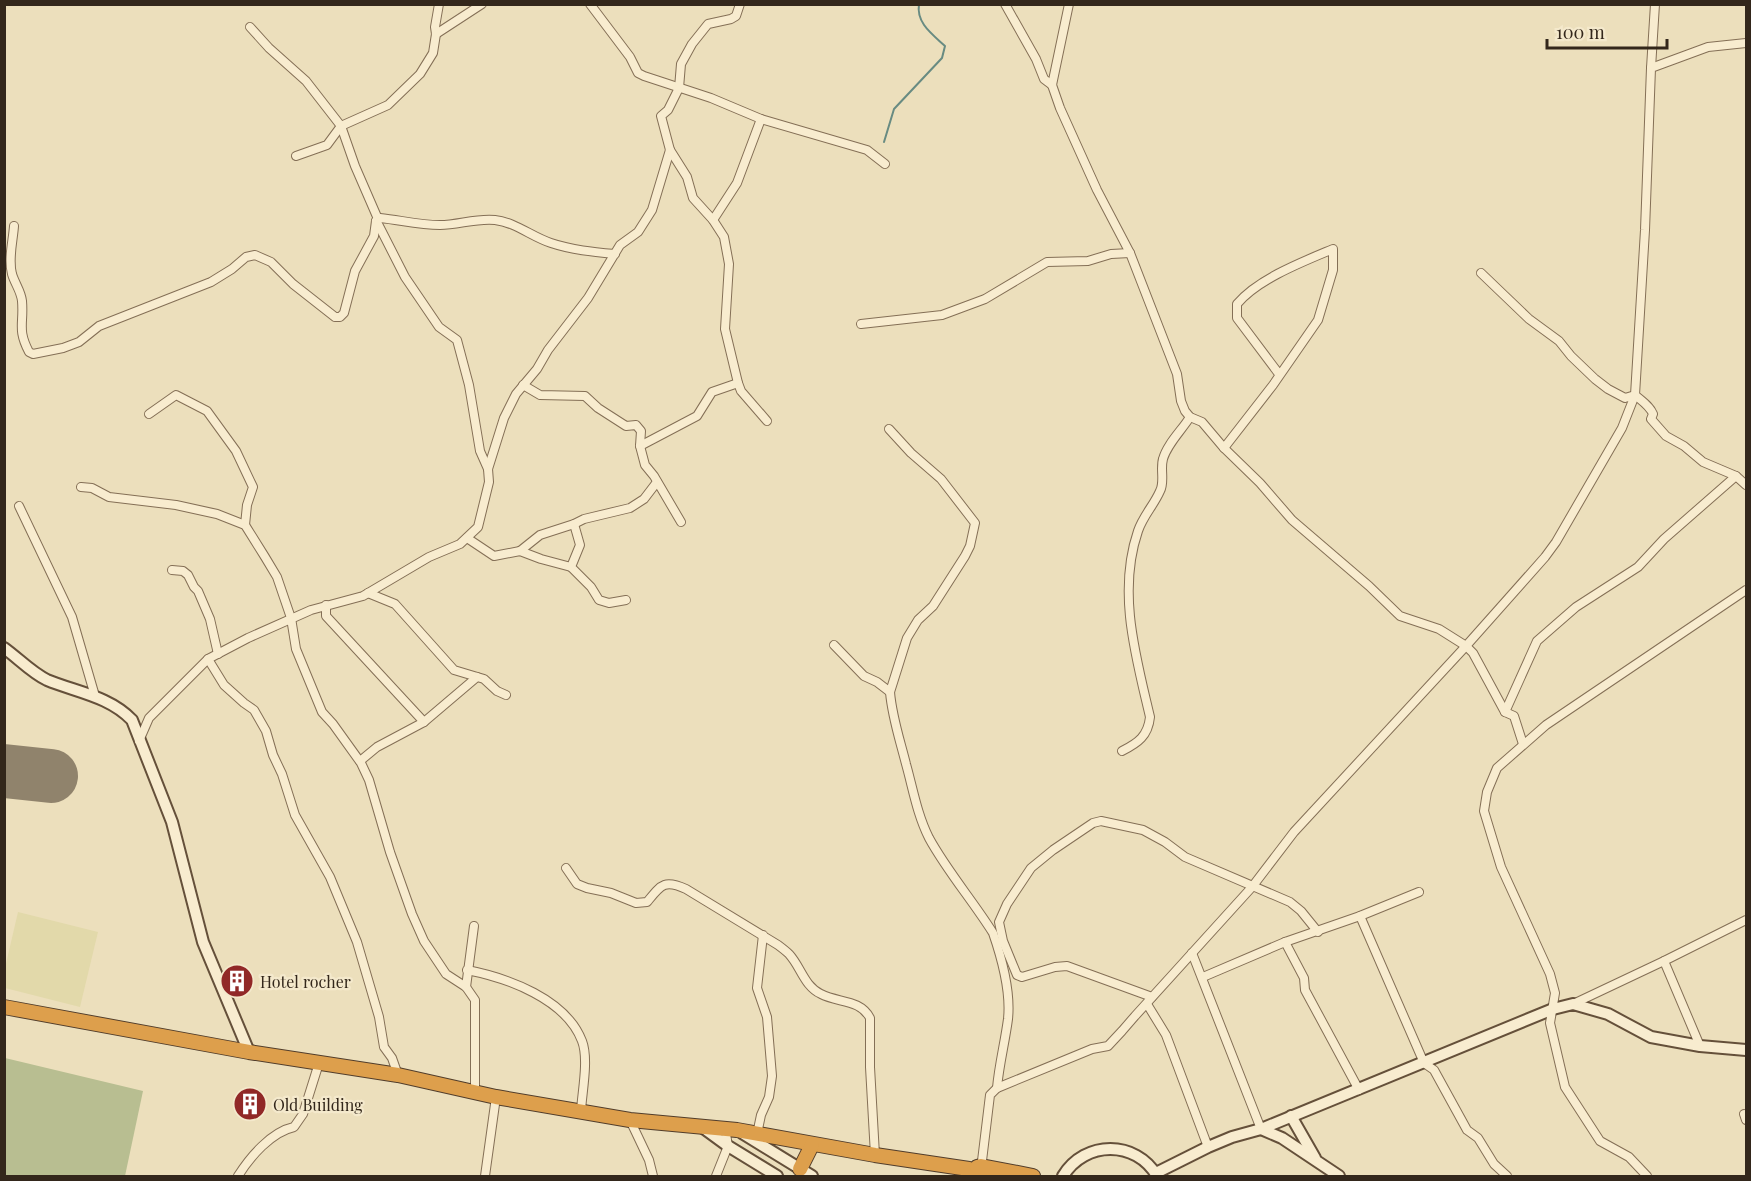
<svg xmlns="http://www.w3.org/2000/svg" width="1751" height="1181" font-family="'Playfair Display',serif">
  <rect width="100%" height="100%" fill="#ecdfbc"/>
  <!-- farmland -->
  <path fill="#e2d9aa" d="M18,912L98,932L80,1007L5,988V968Z"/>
  <!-- cemetery -->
  <path fill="#b8be91" d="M5,1058L143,1091L125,1176H5Z"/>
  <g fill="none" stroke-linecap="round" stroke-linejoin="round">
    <!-- stream -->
    <path stroke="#688b82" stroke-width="2" d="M884,142L894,109L942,58L945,46C932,34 916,23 919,4"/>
    <!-- runway -->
    <path stroke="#90836c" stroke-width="54" d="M4,771L51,776"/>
    <!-- street casing -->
    <g stroke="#846f56" stroke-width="10">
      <g id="street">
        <path d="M590,4L630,57L638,73L644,76L711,98L761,119L867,150L885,164"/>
        <path d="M1005,4L1036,59L1044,79L1052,85"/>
        <path d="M1069,4L1052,85L1060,108L1097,190L1130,253L1177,374L1181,401L1185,411L1190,417L1202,422L1224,448L1260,483L1292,520L1369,586L1400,616L1439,629L1466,646L1473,653L1505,712L1514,716L1523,744"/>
        <path d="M250,27L269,48L306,81L341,126L355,166L378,219"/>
        <path d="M436,34L482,4"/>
        <path d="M1651,68L1655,4"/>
        <path d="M670,150L687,177L693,198L713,220L724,237L729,264L725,329L738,383L741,391L767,421"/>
        <path d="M296,156L327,145L341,126L388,105L420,74L433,53L436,34L435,27L439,4"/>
        <path d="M713,220L737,183L761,119"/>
        <path d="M376,221L380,218C400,220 419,225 440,225C458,225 476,218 495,220C515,222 532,237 551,243C572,250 593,252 615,254"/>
        <path d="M377,222L405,277L439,327L457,340L469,385L480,451L488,469"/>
        <path d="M14,226C13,241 8,259 12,274C15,284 21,291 22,301C24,324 17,329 29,352L33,354L63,348L79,342L99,326L211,282L232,269L246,257L255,255L271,262L293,284L335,317H340L344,313L355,271L374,236L376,221"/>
        <path d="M1481,273L1529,319L1559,341L1571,356L1595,379L1608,389L1625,398L1635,395C1642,401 1650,406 1653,414L1651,419L1666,436L1684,446L1703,462L1736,476L1746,485"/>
        <path d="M861,324L942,315L985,299L1047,262L1088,261L1111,254L1130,253"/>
        <path d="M523,385L540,395L585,396L598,408L626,426L636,425L641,431L640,446L645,465L654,476L681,522"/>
        <path d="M149,414L176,395L207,411L236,451L253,487L247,505L245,525"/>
        <path d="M889,429L911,453L941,479L975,523L970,546L965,556L933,606L918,620L907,638L890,692"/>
        <path d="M640,446L697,416L712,392L738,383"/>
        <path d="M1224,448L1273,385L1318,320L1333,270V249C1302,262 1258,279 1237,304V318L1279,374"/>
        <path d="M81,487L92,488L109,497L176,505L217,514L245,525L265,557L277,577L291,618L296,649L322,712L333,724L361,763L369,780L390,852L412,914L424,941L446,974L466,987L475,1000V1093"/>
        <path d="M19,506L72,617L95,696"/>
        <path d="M574,524L580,545L571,567L591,587L599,600L609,603L626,600"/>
        <path d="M467,538L494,556L520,551L541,559L571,567"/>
        <path d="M520,551L540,535L574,524L584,519L630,508L644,499L657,482"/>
        <path d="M172,570L183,571L188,575L194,587L198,591L210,619L218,654"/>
        <path d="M368,593L395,604L454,670L484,679L497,691L506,695"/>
        <path d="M326,605V616L424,722"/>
        <path d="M834,645L864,676L877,682L890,692C892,717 900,740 906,764C913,789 917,814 929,838C947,871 973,901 993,933C1002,959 1011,991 1008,1019C1005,1042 999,1065 997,1088"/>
        <path d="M208,659L224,685L244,703L254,710L266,731L273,755L282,774L295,815L330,877L357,942L379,1017L384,1047L392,1058L398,1075"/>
        <path d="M1505,712L1537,641L1576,607L1638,567L1664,539L1736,476"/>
        <path d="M139,741L149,718L208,659L248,638L311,610L363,596L429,557L460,544L478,527L489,482L488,469L504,418L516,394L537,369L548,350L588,298L620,245L638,232L652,210L670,150L661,116L668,110L679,88L681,64L692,44L708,24L731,19L736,16L740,4"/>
        <path d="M1122,751C1138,743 1148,736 1150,717C1136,657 1117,592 1138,531C1143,516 1154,505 1160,491C1165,482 1160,469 1163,459C1167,444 1182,430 1190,417"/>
        <path d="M360,761L377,747L424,722L477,677"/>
        <path d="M566,868L577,884L587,888L611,893L636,903L647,902C661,885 664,879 686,889L778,945C782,948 786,951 789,954C801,967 804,986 821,994C838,1003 860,999 870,1018V1067L875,1155"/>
        <path d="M1360,916L1424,1063L1434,1070L1467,1130L1478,1138L1494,1164L1507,1176"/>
        <path d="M1285,942L1304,978L1305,990L1359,1090"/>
        <path d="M1192,953L1261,1129"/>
        <path d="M467,970C508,978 566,999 582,1041C589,1059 582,1092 581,1111"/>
        <path d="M1203,977L1285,942L1360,916L1419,892"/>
        <path d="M466,987L474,926"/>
        <path d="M1152,997L1067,966L1055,967L1022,977L1017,975L1003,941L999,922L1007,904L1031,868L1053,850L1093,823L1101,821L1143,830L1165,842L1185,857L1290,902L1301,911L1318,932"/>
        <path d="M1147,1004L1166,1035L1208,1147"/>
        <path d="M1573,1004L1664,961"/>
        <path d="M1700,1046L1664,961L1746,920"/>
        <path d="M1744,1114L1746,1120"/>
        <path d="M630,1120L649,1160L653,1176"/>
        <path d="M757,1134L761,1115L769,1097L772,1076L767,1017L757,988L763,935"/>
        <path d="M981,1169L990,1095L997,1088L1092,1049L1108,1046L1122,1031L1135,1016L1252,887L1294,832L1466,646L1545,557L1556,542L1622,428L1635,395L1645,230L1651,68L1708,47L1746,43"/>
        <path d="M238,1176C250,1157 271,1132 294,1127L303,1114L319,1063"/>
        <path d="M485,1176L496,1097"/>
        <path d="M716,1176L728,1146L725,1128"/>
        <path d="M1647,1176L1629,1157L1600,1141L1565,1087L1550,1023L1555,993L1550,974L1501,867L1484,811L1487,792L1497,768L1546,725L1746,590"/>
      </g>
    </g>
    <!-- secondary casing -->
    <g stroke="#65503a" stroke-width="14">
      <g id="secondary">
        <path d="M4,648C18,658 32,673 47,680C76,692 109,696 132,720L172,822L203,942L249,1052"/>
        <path d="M1291,1116L1315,1158"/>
        <path d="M702,1127L728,1146L777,1176"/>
        <path d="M1261,1129L1282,1138L1339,1176"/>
        <path d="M742,1133L812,1176"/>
        <path d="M1156,1173L1208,1147L1232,1137L1261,1129L1553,1009L1573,1004L1608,1014L1651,1037L1700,1046L1746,1050"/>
        <path d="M1063,1176C1085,1140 1136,1140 1157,1176"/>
      </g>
    </g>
    <!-- highway casing -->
    <g stroke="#513d2b" stroke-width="16">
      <g id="highway">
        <path d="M4,1007L249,1052L398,1075L496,1097L630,1120L737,1130L875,1155L969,1169L987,1176"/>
        <path d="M977,1167L981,1166L1033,1176"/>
        <path d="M800,1169L812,1145"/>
      </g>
    </g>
    <!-- street -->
    <use href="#street" stroke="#f8eccf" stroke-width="8"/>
    <!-- secondary -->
    <use href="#secondary" stroke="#f8eccf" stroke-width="10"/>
    <!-- highway -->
    <use href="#highway" stroke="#dd9f4c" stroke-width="14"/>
  </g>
  <!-- icons -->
  <defs>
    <g id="building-disc" transform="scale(1.725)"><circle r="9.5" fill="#912827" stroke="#f4e9cc"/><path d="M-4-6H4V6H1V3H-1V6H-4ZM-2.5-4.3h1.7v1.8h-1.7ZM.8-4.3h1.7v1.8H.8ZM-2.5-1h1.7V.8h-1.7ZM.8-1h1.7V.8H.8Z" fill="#fff"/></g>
  </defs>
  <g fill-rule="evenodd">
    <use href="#building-disc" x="237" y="981"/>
    <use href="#building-disc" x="250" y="1104"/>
  </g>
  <g text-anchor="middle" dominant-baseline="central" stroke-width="4.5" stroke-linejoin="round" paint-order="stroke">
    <!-- poi labels -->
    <g font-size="16" fill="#33271b" stroke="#f4e9cc" text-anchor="start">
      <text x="260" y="981">Hotel rocher</text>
      <text x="273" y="1104">Old Building</text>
    </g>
  </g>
  <!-- border -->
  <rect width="1751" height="1181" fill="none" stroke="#33271b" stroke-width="12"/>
  <!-- scale -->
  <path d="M1547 39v9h120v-9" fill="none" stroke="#33271b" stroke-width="3"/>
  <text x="1556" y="39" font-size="18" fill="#33271b" stroke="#f4e9cc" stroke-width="4.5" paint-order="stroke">100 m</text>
</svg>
